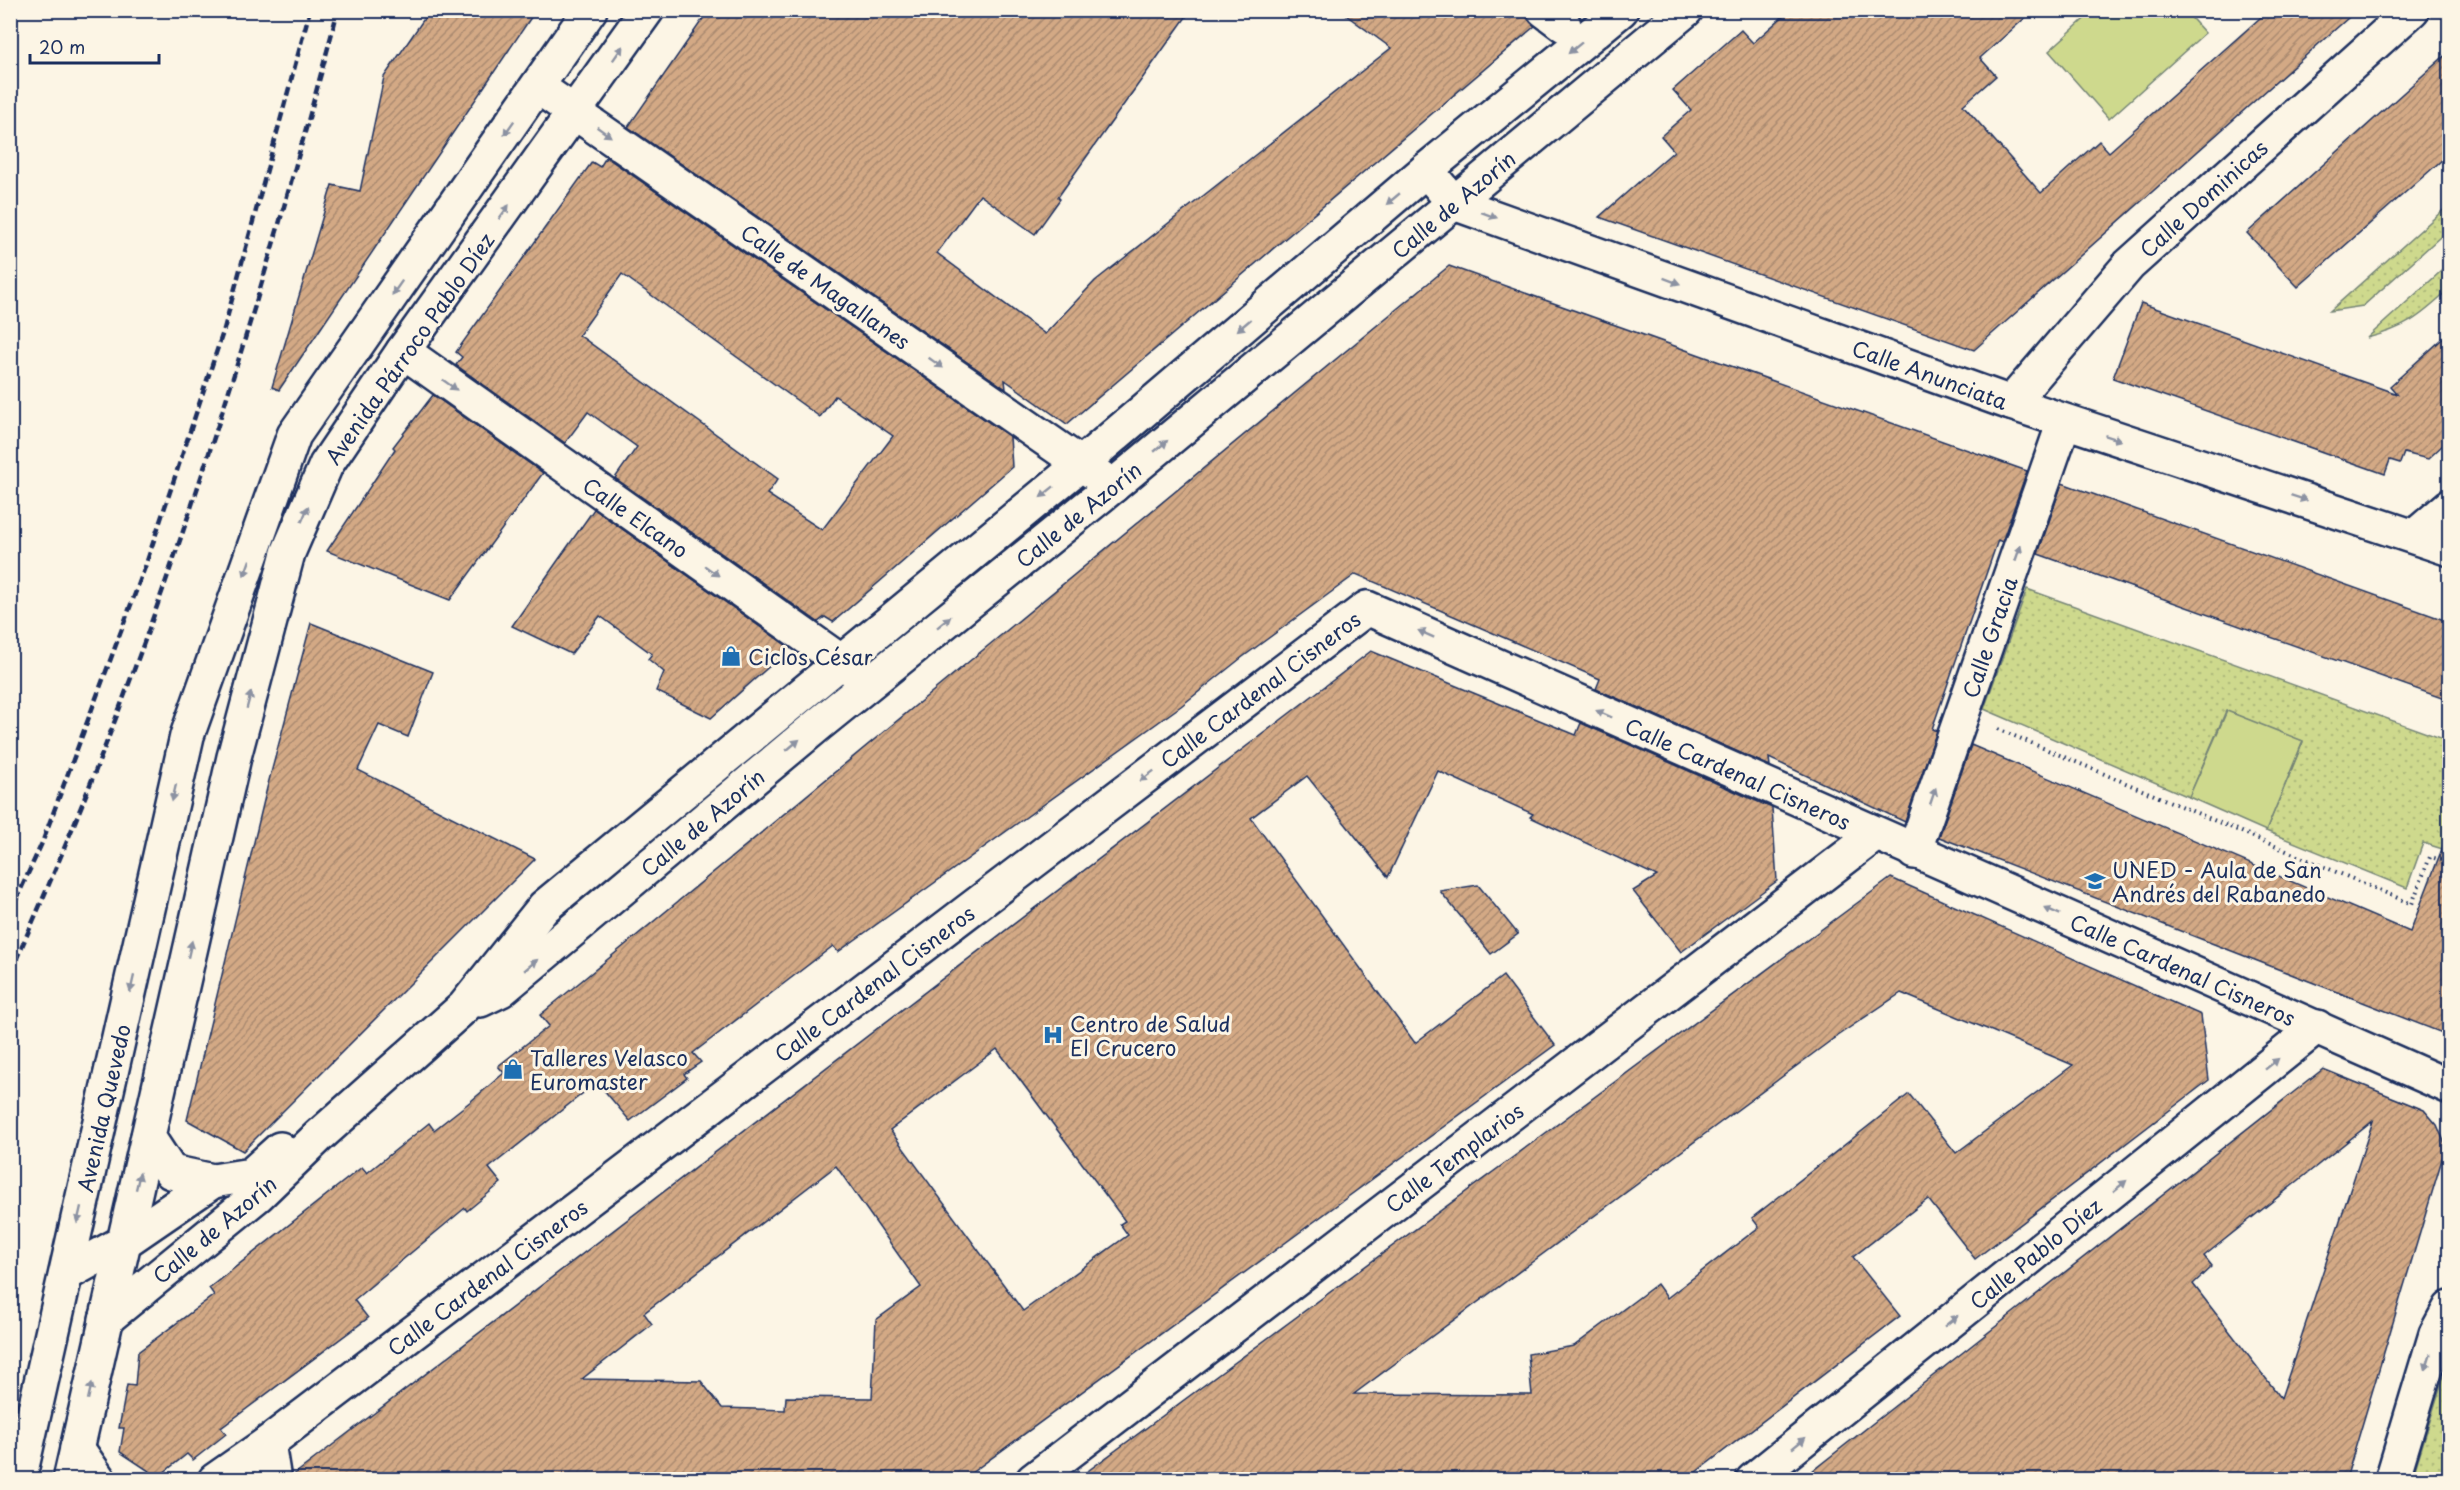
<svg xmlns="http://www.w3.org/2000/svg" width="2460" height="1490" font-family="'Playpen Sans',sans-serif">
  <defs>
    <pattern id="grass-dots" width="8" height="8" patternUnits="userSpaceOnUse" patternTransform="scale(1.5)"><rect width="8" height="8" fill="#ced98d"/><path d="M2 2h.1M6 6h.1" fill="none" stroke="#b0bb7c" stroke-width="1.8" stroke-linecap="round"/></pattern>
    <pattern id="building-hatch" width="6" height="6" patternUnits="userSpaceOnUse" patternTransform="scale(1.5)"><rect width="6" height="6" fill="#d3a985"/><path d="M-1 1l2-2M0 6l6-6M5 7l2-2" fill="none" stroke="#aa8a70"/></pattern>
  </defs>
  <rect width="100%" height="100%" fill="#fcf5e5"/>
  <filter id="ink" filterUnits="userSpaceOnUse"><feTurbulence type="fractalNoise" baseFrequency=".0167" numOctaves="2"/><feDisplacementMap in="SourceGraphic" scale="12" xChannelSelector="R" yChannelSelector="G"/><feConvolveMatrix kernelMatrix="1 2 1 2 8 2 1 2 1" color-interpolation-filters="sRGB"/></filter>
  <g filter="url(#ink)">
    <!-- grass -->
    <g fill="url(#grass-dots)" stroke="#748476" stroke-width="1.5">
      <path d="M2449,205V229L2363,306L2330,311Z"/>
      <path d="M2449,264V290C2420,317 2406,328 2367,338Z"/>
      <path d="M2027,589L2449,741V851L2423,843L2407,888L2266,831L2303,742L2226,711L2189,797L1984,709Z"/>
      <path d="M2445,1372L2450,1378L2449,1479H2412Z"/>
    </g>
    <!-- park -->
    <g fill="#ced98d" stroke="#748476" stroke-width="1.5">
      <path d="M2093,11H2185L2205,33L2109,119L2049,51Z"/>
      <path d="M2227,711L2303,741L2266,831L2189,797Z"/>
    </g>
    <!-- building -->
    <g fill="url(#building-hatch)" stroke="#1b2f5e" stroke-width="1.5" fill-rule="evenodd">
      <path d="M430,10H536L279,390L272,387L332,185L360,191L384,77Z"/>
      <path d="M709,10H1191L1058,197L1060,199L1035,234L980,195L937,253L1045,334L1095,281L1391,48L1339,10H1526L1527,18L1535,26L1067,424L1005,380L1006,389L628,127Z"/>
      <path d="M1790,10H2034L1980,58L1996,76L1963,105L2041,193L2099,141L2109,152L2269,10H2357L1974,350L1599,217L1674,151L1661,136L1691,110L1673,90L1741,30L1753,43Z"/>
      <path d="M2450,51V153L2298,287L2247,233Z"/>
      <path d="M606,157L1010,437L1012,467L833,622L825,617L818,622L615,478L637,447L588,412L565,443L456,365L462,357L456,352L592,162L600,167ZM622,274L820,417L835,396L893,436L822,530L767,494L778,479L579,335Z"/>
      <path d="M1449,266L2027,471L2002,542L1998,540L1932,729L1937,731L1905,822L1769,758L1770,766L1596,689L1600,679L1356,574L1240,659L1181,706L838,952L833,946L693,1053L701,1062L684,1074L687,1078L630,1121L597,1082L489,1168L501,1183L467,1211L465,1208L354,1300L368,1318L221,1428L226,1434L193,1460L187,1454L158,1477L120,1452L124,1428H119L127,1385L135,1386L138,1352L214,1295L209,1288L362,1167L367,1173L429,1123L434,1130L471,1101L504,1073L498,1066L549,1026L540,1015Z"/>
      <path d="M2141,303L2397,394L2390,386L2450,332V451L2444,444L2428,459L2404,453L2400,463L2390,460L2385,474L2113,378Z"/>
      <path d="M433,395L543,473L450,600L327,551L395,449L393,447Z"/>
      <path d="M2062,483L2450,622V701L2038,554Z"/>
      <path d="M594,509L790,648L711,718L656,691L664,672L648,659L652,654L600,616L571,654L512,626Z"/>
      <path d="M311,623L433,672L408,737L379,725L358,770L535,859L243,1151L187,1120L267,788Z"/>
      <path d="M1371,651L1576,735L1581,723L1772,808L1777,881L1681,952L1633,891L1657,876L1530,817L1533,814L1438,771L1388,877L1307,776L1251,818L1415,1043L1503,976L1555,1045L963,1479H292V1476ZM997,1049L1125,1221L1120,1224L1128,1235L1023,1311L890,1130ZM836,1166L921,1287L876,1320L872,1398L786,1397L785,1410L722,1408L701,1381L582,1379L652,1324L644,1313Z"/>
      <path d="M1971,745L2410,932L2447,836L2450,837V1036L1939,837Z"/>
      <path d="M1891,878L2201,1015L2209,1080L1975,1259L1928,1199L1853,1257L1900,1316L1687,1479H1077ZM1901,993L2073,1065L1956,1153L1909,1094L1752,1218L1759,1227L1667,1298L1657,1284L1574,1346L1528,1354L1532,1395L1354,1394L1837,1036Z"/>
      <path d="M1478,885L1518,934L1491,954L1440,891Z"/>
      <path d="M2323,1069L2424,1110L2437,1125L2446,1146L2346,1479H1802ZM2373,1121L2281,1398L2193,1284L2212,1266L2204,1256Z"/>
    </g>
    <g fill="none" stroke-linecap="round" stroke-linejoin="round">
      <!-- pedestrian casing -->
      <g stroke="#1b2f5e" stroke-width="38">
        <path id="pedestrian" d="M1544,10L1564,25"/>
      </g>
      <!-- minor casing -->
      <g stroke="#1b2f5e" stroke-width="38">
        <g id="minor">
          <path d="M538,87L1113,486"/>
          <path d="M1426,170L1454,203L2011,403L2450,549"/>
          <path d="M403,351L870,682"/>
          <path d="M2011,403L2129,265L2412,10"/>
          <path d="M2415,536L2450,506"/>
          <path d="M1914,852L2064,422"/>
          <path d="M77,1448L99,1480"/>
          <path d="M215,1480L268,1443"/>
          <path d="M274,1480L268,1443L1367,608L2450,1087"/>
          <path d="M1033,1480L1876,834"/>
          <path d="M1753,1480L2317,1027"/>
        </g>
      </g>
      <!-- secondary casing -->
      <g stroke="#1b2f5e" stroke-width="38">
        <g id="secondary">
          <path d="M480,1000L501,990L819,724L1113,486L1686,10"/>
          <path d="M148,1137L171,1172L213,1181L251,1175L280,1149"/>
          <path d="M66,1274L124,1242L213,1181"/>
          <path d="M106,1319L258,1195L319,1136L464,1007L544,907L1081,464L1426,170L1621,10"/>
          <path d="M19,1480L187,736L294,435L590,10"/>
          <path d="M70,1480L234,757L288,553L326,465L403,351L647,10"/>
          <path d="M2392,1480L2436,1334L2450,1308"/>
        </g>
      </g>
      <!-- path -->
      <path stroke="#1b2f5e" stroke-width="4" stroke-dasharray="1.5 4.5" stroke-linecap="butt" d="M1998,729L2412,904L2430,857L2450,862"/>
      <!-- pedestrian -->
      <use href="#pedestrian" stroke="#fcf5e5" stroke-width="33"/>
      <!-- minor -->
      <use href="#minor" stroke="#fcf5e5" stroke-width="33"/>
      <!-- secondary -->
      <use href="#secondary" stroke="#fcf5e5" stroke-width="33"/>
      <!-- rail -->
      <g stroke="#1b2f5e" stroke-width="4.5" stroke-dasharray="9 4.5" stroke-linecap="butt">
        <path d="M10,913L42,843L145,567L224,329L310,10"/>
        <path d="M10,973C150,664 251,339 338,10"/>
      </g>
    </g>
    <!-- one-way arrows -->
    <defs><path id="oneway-solid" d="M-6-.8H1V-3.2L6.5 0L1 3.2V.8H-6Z" transform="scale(1.5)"/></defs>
    <g fill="#8c92a2">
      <use href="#oneway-solid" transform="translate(1575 48) rotate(141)"/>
      <use href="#oneway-solid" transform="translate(618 53) rotate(-55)"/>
      <use href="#oneway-solid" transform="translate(509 128) rotate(125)"/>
      <use href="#oneway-solid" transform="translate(604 132) rotate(35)"/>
      <use href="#oneway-solid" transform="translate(1393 199) rotate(140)"/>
      <use href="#oneway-solid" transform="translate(504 212) rotate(-54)"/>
      <use href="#oneway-solid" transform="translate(1489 215) rotate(20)"/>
      <use href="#oneway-solid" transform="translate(1672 281) rotate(20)"/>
      <use href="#oneway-solid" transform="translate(397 288) rotate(125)"/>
      <use href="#oneway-solid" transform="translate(1244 325) rotate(140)"/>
      <use href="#oneway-solid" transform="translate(936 363) rotate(35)"/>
      <use href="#oneway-solid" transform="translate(450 385) rotate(36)"/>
      <use href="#oneway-solid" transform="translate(2113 438) rotate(18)"/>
      <use href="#oneway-solid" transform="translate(1161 446) rotate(-40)"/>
      <use href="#oneway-solid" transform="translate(1047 492) rotate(141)"/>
      <use href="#oneway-solid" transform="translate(2299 498) rotate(18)"/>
      <use href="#oneway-solid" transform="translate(305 514) rotate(-67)"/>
      <use href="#oneway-solid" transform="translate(2018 553) rotate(-71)"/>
      <use href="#oneway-solid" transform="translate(247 568) rotate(110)"/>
      <use href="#oneway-solid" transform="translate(712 571) rotate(35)"/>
      <use href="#oneway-solid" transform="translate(944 622) rotate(-39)"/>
      <use href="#oneway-solid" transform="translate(1426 634) rotate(-156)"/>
      <use href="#oneway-solid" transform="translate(249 700) rotate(-75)"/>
      <use href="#oneway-solid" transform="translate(1604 714) rotate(-156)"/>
      <use href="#oneway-solid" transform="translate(793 745) rotate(-40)"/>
      <use href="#oneway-solid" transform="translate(1147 776) rotate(143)"/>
      <use href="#oneway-solid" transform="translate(174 793) rotate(103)"/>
      <use href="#oneway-solid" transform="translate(1933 796) rotate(-71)"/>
      <use href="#oneway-solid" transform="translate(2052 911) rotate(-156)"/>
      <use href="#oneway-solid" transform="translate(190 949) rotate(-77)"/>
      <use href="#oneway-solid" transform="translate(531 965) rotate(-40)"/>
      <use href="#oneway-solid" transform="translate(132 984) rotate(103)"/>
      <use href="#oneway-solid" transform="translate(2272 1064) rotate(-39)"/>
      <use href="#oneway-solid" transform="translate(138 1181) rotate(-77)"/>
      <use href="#oneway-solid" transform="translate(2120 1186) rotate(-39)"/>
      <use href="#oneway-solid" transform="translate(79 1215) rotate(103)"/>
      <use href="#oneway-solid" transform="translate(1951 1321) rotate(-39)"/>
      <use href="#oneway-solid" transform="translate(2428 1362) rotate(107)"/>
      <use href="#oneway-solid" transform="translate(90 1391) rotate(-77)"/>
      <use href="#oneway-solid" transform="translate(1799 1443) rotate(-39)"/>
    </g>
  </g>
  <!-- icons -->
  <defs>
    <g id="shop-bare" transform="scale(1.62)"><path d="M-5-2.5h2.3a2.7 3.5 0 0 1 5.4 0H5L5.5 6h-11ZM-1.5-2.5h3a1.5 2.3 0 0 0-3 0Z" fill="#1f6fb2" stroke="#fcf5e5" stroke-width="2.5" paint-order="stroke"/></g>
    <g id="university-bare" transform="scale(1.62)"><path d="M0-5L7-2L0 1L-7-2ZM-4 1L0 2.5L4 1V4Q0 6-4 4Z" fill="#1f6fb2" stroke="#fcf5e5" stroke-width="2.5" paint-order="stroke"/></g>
    <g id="hospital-bare" transform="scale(1.62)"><path d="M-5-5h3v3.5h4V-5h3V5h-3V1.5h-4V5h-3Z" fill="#1f6fb2" stroke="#fcf5e5" stroke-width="2.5" paint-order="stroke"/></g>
  </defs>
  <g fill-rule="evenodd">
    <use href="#shop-bare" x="731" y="656"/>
    <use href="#university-bare" x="2095" y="881"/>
    <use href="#hospital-bare" x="1053" y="1035"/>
    <use href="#shop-bare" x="513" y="1069"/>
  </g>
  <g text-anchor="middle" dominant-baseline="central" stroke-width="6" stroke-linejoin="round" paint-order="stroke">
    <!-- street labels -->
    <g font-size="21" fill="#1b2f5e" stroke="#fcf5e5">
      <text transform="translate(2203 198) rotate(-42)">Calle Dominicas</text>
      <text transform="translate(1453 204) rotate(-40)">Calle de Azorín</text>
      <text transform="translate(826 286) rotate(35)">Calle de Magallanes</text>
      <text transform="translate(409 348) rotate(-55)">Avenida Párroco Pablo Díez</text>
      <text transform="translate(1930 374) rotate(20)">Calle Anunciata</text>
      <text transform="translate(1078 514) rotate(-39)">Calle de Azorín</text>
      <text transform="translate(636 517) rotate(35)">Calle Elcano</text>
      <text transform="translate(1989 637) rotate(-71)">Calle Gracia</text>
      <text transform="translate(1260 689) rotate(-37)">Calle Cardenal Cisneros</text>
      <text transform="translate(1738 773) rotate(24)">Calle Cardenal Cisneros</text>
      <text transform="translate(702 822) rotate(-40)">Calle de Azorín</text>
      <text transform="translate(2183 969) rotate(24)">Calle Cardenal Cisneros</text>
      <text transform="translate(874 983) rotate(-37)">Calle Cardenal Cisneros</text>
      <text transform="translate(103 1108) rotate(-77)">Avenida Quevedo</text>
      <text transform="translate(1454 1157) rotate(-37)">Calle Templarios</text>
      <text transform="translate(214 1229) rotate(-40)">Calle de Azorín</text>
      <text transform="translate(2035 1253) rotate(-39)">Calle Pablo Díez</text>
      <text transform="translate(487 1277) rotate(-37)">Calle Cardenal Cisneros</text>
    </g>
    <!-- poi labels -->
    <g font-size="21" fill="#1b2f5e" stroke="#fcf5e5" text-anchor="start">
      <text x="748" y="656">Ciclos César</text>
      <text x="2112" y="869">UNED - Aula de San<tspan x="2112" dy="24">Andrés del Rabanedo</tspan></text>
      <text x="1070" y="1023">Centro de Salud<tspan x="1070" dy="24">El Crucero</tspan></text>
      <text x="530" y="1057">Talleres Velasco<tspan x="530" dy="24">Euromaster</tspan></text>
    </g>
  </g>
  <!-- margin -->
  <rect width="2460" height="1490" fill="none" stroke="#fcf5e5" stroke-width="36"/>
  <rect x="18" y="18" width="2424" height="1454" fill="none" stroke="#1b2f5e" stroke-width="2" filter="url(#ink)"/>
  <!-- scale -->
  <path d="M30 54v9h129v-9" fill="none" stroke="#1b2f5e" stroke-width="3"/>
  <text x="39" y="54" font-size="18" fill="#1b2f5e" stroke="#fcf5e5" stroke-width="4.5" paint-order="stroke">20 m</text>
</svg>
